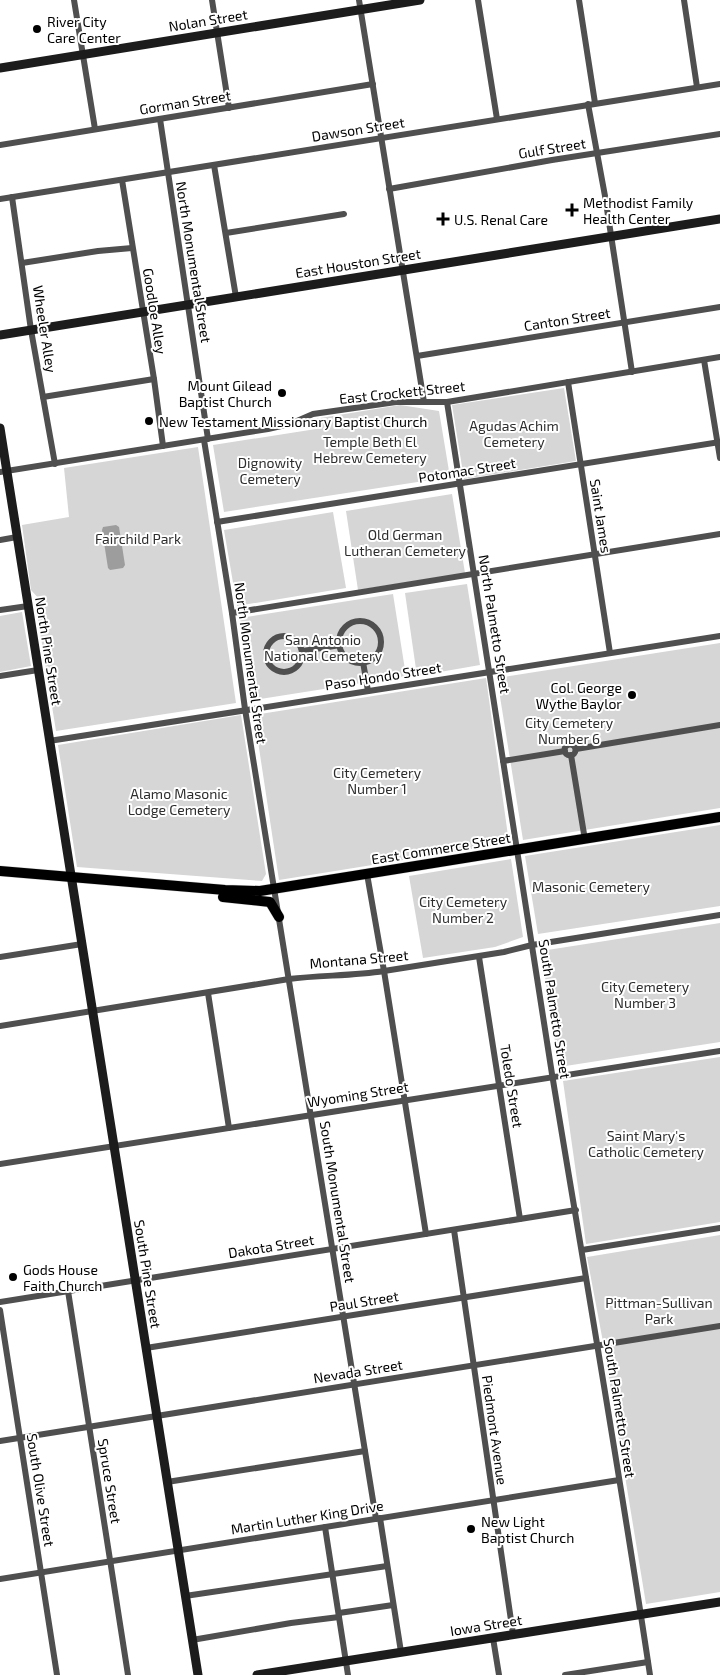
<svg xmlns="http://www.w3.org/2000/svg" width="720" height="1675" font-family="'Exo 2',sans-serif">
  <rect width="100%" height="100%" fill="#fff"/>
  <!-- green -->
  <g fill="#d6d6d6">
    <path d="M564,388L576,461L464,479L452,405Z"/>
    <path d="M400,405L439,411L450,477L224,512L213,445L316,429L314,419Z"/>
    <path d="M198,447L236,703L56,731L37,613L42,602L31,590L22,525L69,517L64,468Z"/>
    <path d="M452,494L465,573L358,590L346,511Z"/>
    <path d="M333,512L346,588L237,606L224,530Z"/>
    <path d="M467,584L480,665L417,676L405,593Z"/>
    <path d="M393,594L406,676L254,700L240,618Z"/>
    <path d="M22,612L31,666L0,672V616Z"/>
    <path d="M720,643V808L523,840L497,678Z"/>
    <path d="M486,678L509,843L279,880L254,715Z"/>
    <path d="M241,715L266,874L262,881L77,867L58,745Z"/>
    <path d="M720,825V906L538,934L525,856Z"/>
    <path d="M511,859L523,937L495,947L423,958L409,876Z"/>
    <path d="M720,923V1042L559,1067L541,951Z"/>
    <path d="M720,1057V1222L586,1244L563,1081Z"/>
    <path d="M720,1235V1592L646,1604L603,1342L587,1257Z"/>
  </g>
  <!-- water -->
  <path fill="#9d9d9d" d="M116,525L119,527L125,565L123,568L110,570L108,568L102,530L103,527Z"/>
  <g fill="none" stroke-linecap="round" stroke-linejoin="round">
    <!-- primary casing -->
    <g stroke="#dbdbdb" stroke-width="11">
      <g id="primary">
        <path d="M0,871L225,890L260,891L720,817"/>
        <path d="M223,897L270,902L279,917"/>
      </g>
    </g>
    <!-- street -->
    <g stroke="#4f4f4f" stroke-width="6">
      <path d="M74,0L95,129"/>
      <path d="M212,0L229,108"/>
      <path d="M359,0L424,402"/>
      <path d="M478,0L497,119"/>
      <path d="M579,0L595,103"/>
      <path d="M684,0L697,87"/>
      <path d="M588,104L605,196L632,372"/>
      <path d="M160,119L208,439"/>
      <path d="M0,145L373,84"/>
      <path d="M214,165L236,297"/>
      <path d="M122,180L154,379L163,446"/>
      <path d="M389,189L552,160L720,134"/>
      <path d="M12,197L31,330L55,464"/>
      <path d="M0,199L720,84"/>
      <path d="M226,233L344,214"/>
      <path d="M22,263L98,251L132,248"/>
      <path d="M417,356L720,307"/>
      <path d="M704,360L720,458"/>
      <path d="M568,382L610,653"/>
      <path d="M43,397L154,379"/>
      <path d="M447,402C483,626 516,850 552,1074C585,1274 620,1474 650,1675"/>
      <path d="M204,440L232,613L245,709L376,1519"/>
      <path d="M0,472L268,429L290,424L313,414L396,402H447L720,357"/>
      <path d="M217,522L720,442"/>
      <path d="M0,540L17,537"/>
      <path d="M0,610L28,606"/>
      <path d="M232,613L720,534"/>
      <circle cx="360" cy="642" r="21"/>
      <circle cx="284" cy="654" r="18"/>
      <path d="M303,651L340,645"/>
      <path d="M363,662L368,691"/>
      <path d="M0,676L38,670"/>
      <path d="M49,741L720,636"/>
      <circle cx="570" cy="750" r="5.5"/>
      <path d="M576,749L720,725"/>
      <path d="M571,755L585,840"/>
      <path d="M503,761L565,751"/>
      <path d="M367,874L384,971L426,1234"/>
      <path d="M0,957L82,944"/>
      <path d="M479,957L520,1219"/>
      <path d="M208,993L229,1128"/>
      <path d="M0,1026L289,979C321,975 353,976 384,971L504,952L532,945L720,915"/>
      <path d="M0,1164L720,1051"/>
      <path d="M454,1230L513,1634"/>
      <path d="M582,1250L720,1228"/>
      <path d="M68,1291L128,1675"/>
      <path d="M0,1302L576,1210"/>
      <path d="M0,1310L57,1675"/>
      <path d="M146,1348L586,1278"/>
      <path d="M0,1441L720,1326"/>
      <path d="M167,1482L365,1451"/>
      <path d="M380,1518L401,1652"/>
      <path d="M325,1527L348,1675"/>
      <path d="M0,1579L619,1480"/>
      <path d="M185,1596L387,1566"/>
      <path d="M339,1613L393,1605"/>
      <path d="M493,1638L499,1675"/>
      <path d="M192,1640L291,1623L339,1617"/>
      <path d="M565,1675L648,1662"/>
    </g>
    <!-- secondary -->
    <g stroke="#1c1c1c" stroke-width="9">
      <path d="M0,68L420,0"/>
      <path d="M0,335L720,219"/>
      <path d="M0,428L198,1675"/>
      <path d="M257,1675L720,1602"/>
    </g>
    <!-- primary -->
    <use href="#primary" stroke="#000" stroke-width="10"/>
  </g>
  <!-- markers -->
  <g fill="#000" stroke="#fff" stroke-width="2">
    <circle cx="37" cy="29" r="5"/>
    <path d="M569.5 202.5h5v5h5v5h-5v5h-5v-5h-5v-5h5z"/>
    <path d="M440.5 211.5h5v5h5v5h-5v5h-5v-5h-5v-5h5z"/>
    <circle cx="282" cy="393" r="5"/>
    <circle cx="149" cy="421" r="5"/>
    <circle cx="632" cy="695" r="5"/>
    <circle cx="13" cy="1277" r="5"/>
    <circle cx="471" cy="1529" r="5"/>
  </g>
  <g text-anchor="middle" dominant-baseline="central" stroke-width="4" stroke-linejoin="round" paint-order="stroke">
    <!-- street labels -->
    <g font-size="14" fill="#000" stroke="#fff">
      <text transform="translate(208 20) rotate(-9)">Nolan Street</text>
      <text transform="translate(185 102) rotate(-9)">Gorman Street</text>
      <text transform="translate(358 129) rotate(-9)">Dawson Street</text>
      <text transform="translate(552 148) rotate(-9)">Gulf Street</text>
      <text transform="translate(194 262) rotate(81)">North Monumental Street</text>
      <text transform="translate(358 263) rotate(-9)">East Houston Street</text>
      <text transform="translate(155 311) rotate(81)">Goodloe Alley</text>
      <text transform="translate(567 319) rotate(-9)">Canton Street</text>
      <text transform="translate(45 329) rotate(81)">Wheeler Alley</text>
      <text transform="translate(402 392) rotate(-6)">East Crockett Street</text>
      <text transform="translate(467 470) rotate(-9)">Potomac Street</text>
      <text transform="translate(601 516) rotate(81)">Saint James</text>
      <text transform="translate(495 624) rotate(81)">North Palmetto Street</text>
      <text transform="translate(49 651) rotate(81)">North Pine Street</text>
      <text transform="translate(251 663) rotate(82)">North Monumental Street</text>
      <text transform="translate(383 676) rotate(-9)">Paso Hondo Street</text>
      <text transform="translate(441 848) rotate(-9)">East Commerce Street</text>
      <text transform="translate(359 959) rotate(-5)">Montana Street</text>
      <text transform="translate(555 1009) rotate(81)">South Palmetto Street</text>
      <text transform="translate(512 1086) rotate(81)">Toledo Street</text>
      <text transform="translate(358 1094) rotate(-9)">Wyoming Street</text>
      <text transform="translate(338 1202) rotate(81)">South Monumental Street</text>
      <text transform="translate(271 1246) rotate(-9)">Dakota Street</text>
      <text transform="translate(148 1274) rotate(81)">South Pine Street</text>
      <text transform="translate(364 1301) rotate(-9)">Paul Street</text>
      <text transform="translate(358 1371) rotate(-9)">Nevada Street</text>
      <text transform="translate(620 1408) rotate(81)">South Palmetto Street</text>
      <text transform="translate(495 1430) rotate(82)">Piedmont Avenue</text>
      <text transform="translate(110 1481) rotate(81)">Spruce Street</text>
      <text transform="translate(41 1490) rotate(81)">South Olive Street</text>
      <text transform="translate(307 1517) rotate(-9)">Martin Luther King Drive</text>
      <text transform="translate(486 1625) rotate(-9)">Iowa Street</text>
    </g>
    <!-- poi labels -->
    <g font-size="14" fill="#000" stroke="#fff" text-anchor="start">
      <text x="47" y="21">River City<tspan x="47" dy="16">Care Center</tspan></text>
      <text x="583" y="202">Methodist Family<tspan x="583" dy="16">Health Center</tspan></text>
      <text x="454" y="219">U.S. Renal Care</text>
      <text x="272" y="385" text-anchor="end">Mount Gilead<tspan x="272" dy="16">Baptist Church</tspan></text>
      <text x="159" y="421">New Testament Missionary Baptist Church</text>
      <text x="622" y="687" text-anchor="end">Col. George<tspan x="622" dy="16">Wythe Baylor</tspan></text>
      <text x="23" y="1269">Gods House<tspan x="23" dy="16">Faith Church</tspan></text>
      <text x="481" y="1521">New Light<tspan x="481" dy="16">Baptist Church</tspan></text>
    </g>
    <!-- park labels -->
    <g font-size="14" fill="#2d2d2d" stroke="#fff">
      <text x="514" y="425">Agudas Achim<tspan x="514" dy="16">Cemetery</tspan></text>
      <text x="370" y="441">Temple Beth El<tspan x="370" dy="16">Hebrew Cemetery</tspan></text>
      <text x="270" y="462">Dignowity<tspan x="270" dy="16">Cemetery</tspan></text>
      <text x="405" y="534">Old German<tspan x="405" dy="16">Lutheran Cemetery</tspan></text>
      <text x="138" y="538">Fairchild Park</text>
      <text x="323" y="639">San Antonio<tspan x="323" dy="16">National Cemetery</tspan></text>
      <text x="569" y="722">City Cemetery<tspan x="569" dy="16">Number 6</tspan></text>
      <text x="377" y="772">City Cemetery<tspan x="377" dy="16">Number 1</tspan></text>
      <text x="179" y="793">Alamo Masonic<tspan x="179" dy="16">Lodge Cemetery</tspan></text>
      <text x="591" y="886">Masonic Cemetery</text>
      <text x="463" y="901">City Cemetery<tspan x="463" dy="16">Number 2</tspan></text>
      <text x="645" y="986">City Cemetery<tspan x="645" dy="16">Number 3</tspan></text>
      <text x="646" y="1135">Saint Mary's<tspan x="646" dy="16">Catholic Cemetery</tspan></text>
      <text x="659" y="1302">Pittman-Sullivan<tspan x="659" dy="16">Park</tspan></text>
    </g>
  </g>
</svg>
